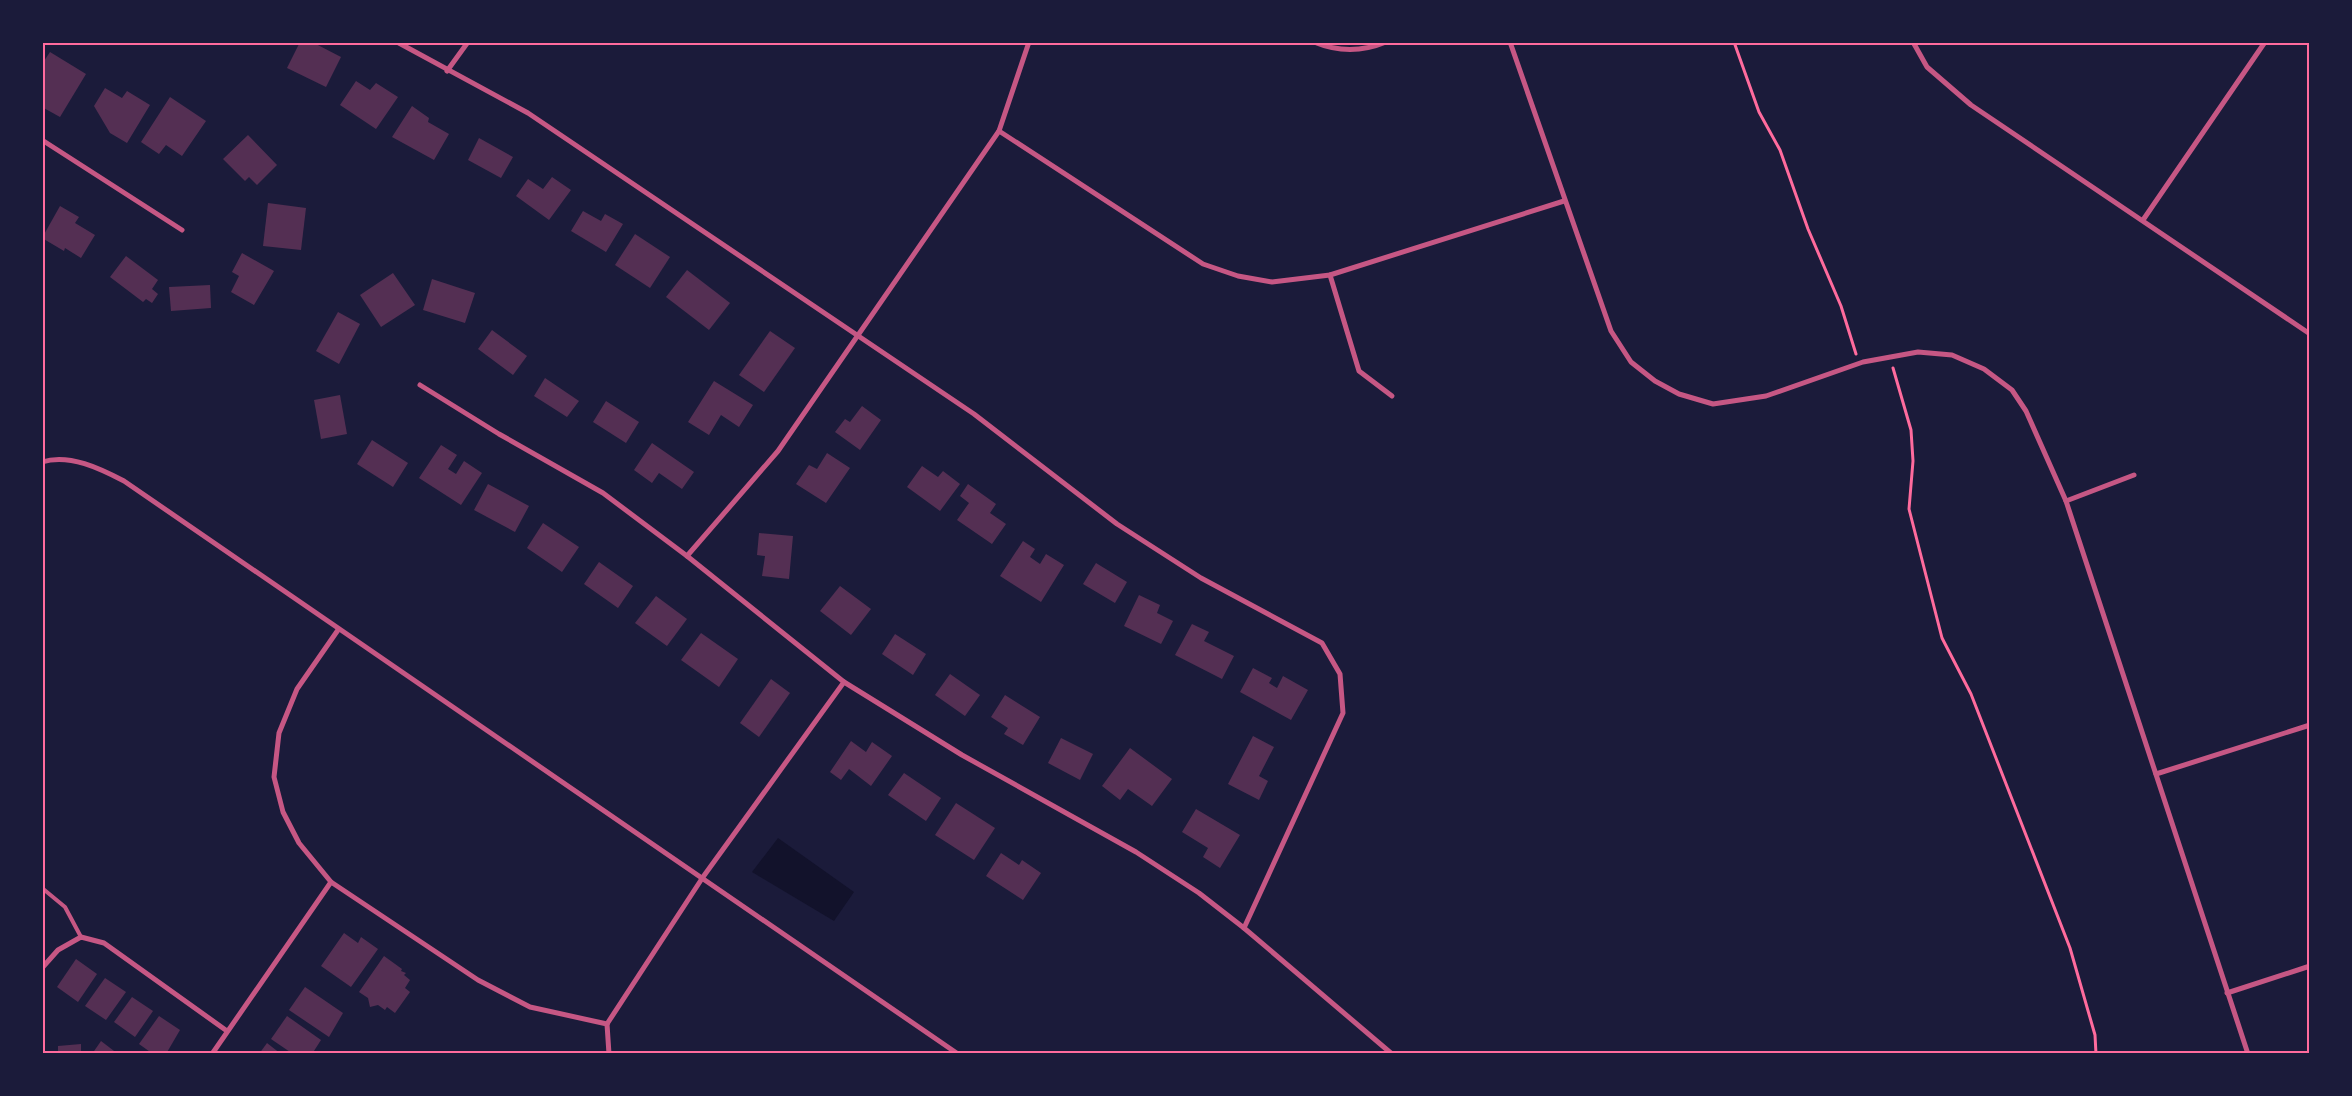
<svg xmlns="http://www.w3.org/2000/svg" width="2352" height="1096" font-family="'Sofia Sans Condensed',sans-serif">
  <rect width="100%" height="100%" fill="#1b1b3a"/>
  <!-- water -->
  <path fill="#12122b" d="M778,838L854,892L834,921L752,872Z"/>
  <!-- building -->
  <g fill="#542f53">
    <path d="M300,42H312L341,57L326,87L287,68Z"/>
    <path d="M50,52L86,74L60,117L42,107V64Z"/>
    <path d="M356,81L370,90L376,83L398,97L376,129L340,105Z"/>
    <path d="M105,88L122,98L127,91L150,105L127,143L110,133L94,106Z"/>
    <path d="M170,97L206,121L182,156L166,145L159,154L141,142Z"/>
    <path d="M412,106L429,118L428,122L449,134L434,160L392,137Z"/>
    <path d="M248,135L277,165L257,185L249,177L245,181L223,159Z"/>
    <path d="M479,138L513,157L501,178L468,160Z"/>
    <path d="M552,177L571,190L549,220L516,196L528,179L543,189Z"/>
    <path d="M268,203L306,208L301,250L263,246Z"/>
    <path d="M60,206L79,217L75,223L95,235L81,258L65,248L64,251L42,238Z"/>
    <path d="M583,211L601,221L605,214L623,224L606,252L571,231Z"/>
    <path d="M635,234L670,257L650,288L615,265Z"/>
    <path d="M242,253L274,271L254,305L231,292L239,276L232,272Z"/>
    <path d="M126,256L158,280L152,289L158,294L152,303L146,299L143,302L110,277Z"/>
    <path d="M687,270L730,303L709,330L666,297Z"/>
    <path d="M393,273L415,305L381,327L360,295Z"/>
    <path d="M432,279L475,293L465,323L423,310Z"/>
    <path d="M210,285L211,308L171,311L169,287Z"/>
    <path d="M338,312L360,324L339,364L316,351Z"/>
    <path d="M492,330L527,356L513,375L478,349Z"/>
    <path d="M770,331L795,348L764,392L739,375Z"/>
    <path d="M545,378L579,401L567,417L534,396Z"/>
    <path d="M714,381L753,405L739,427L721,415L709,435L688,422Z"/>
    <path d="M340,395L347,434L321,439L314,400Z"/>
    <path d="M606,401L639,422L626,443L593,422Z"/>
    <path d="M862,406L881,420L860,450L835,432L845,419L850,422Z"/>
    <path d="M372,440L408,463L393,487L357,464Z"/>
    <path d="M652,443L694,472L682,489L659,473L652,483L634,470Z"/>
    <path d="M441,445L457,455L448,469L456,474L464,461L482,473L461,505L419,478Z"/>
    <path d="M827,453L850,468L826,503L796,484L809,465L817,469Z"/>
    <path d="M922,466L938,477L943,471L960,484L940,511L907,487Z"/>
    <path d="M488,484L529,506L515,532L474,510Z"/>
    <path d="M968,484L996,504L990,513L1006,524L992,544L957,520L969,503L960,496Z"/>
    <path d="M543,523L579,547L562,572L527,548Z"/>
    <path d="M759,533L793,536L789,579L762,576L765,556L757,555Z"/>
    <path d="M1023,541L1035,549L1030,557L1040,564L1046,554L1064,565L1041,602L1000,576Z"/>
    <path d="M599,562L633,586L618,608L584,584Z"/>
    <path d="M1096,563L1127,582L1115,603L1083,584Z"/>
    <path d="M840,586L871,609L851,635L820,611Z"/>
    <path d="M1139,595L1160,605L1157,613L1173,621L1161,644L1124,626Z"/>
    <path d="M656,596L687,619L667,646L635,623Z"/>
    <path d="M1192,624L1209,632L1204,641L1234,656L1222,679L1175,655Z"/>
    <path d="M701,633L738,659L719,687L681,660Z"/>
    <path d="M895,634L926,654L913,675L882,654Z"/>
    <path d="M1253,668L1272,678L1269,683L1277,688L1283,676L1308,690L1291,720L1240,692Z"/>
    <path d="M950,674L980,695L965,716L935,695Z"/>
    <path d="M771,679L790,693L759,737L740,723Z"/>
    <path d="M1005,695L1040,717L1023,745L1004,734L1008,728L991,717Z"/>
    <path d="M1253,736L1274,747L1259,776L1268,781L1259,800L1228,784Z"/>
    <path d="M1061,738L1093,754L1080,780L1048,763Z"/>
    <path d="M851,741L866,752L872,742L892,756L871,786L849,769L841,780L830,772Z"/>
    <path d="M1130,748L1172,779L1152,806L1128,789L1120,800L1102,786Z"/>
    <path d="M904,773L941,798L926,821L888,795Z"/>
    <path d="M956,803L995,828L974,860L935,835Z"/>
    <path d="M1196,809L1240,835L1220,868L1203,857L1208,848L1182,832Z"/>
    <path d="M1001,853L1019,865L1022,860L1041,873L1023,900L986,876Z"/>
    <path d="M344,933L358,943L361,937L378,949L351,987L321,966Z"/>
    <path d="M384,956L402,969L401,971L406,973L404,975L410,980L405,988L410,992L395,1013L387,1007L385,1010L378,1005L370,1007L368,998L359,992Z"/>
    <path d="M76,959L97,974L78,1002L57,987Z"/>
    <path d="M105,978L126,992L106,1020L85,1006Z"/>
    <path d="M305,987L343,1013L329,1037L289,1010Z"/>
    <path d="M132,997L153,1011L135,1037L114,1022Z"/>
    <path d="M159,1016L180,1030L166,1054H153L139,1044Z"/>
    <path d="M287,1016L321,1040L312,1054H293L271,1039Z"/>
    <path d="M101,1041L118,1054H92Z"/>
    <path d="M267,1043L281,1054H259Z"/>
    <path d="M81,1044V1054H58V1046Z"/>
  </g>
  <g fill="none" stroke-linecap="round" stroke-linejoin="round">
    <!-- path -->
    <g stroke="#ff6b9d" stroke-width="3">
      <path d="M1734,42L1759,112L1780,150L1808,229L1841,306L1856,354"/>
      <path d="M1893,368L1911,430L1913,461L1909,509L1942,638L1971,694L2070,948L2095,1035L2096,1054"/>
    </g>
    <!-- service -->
    <path stroke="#c65784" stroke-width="4" d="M42,888L65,907L81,937"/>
    <!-- minor -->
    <g stroke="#c65784" stroke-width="5">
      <path d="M397,42L528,113L974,414L1117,524L1201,578L1322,643L1340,674L1343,713L1244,928"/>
      <path d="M1314,42C1338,52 1362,52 1386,42"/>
      <path d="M1510,42L1611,331L1631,362L1655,381L1679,394L1713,404L1766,396L1863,362L1918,352L1952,355L1984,369L2012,390L2026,411L2066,501L2248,1054"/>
      <path d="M1913,42L1927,67L1971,105L2310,334"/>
      <path d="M447,71L468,42"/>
      <path d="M999,131L1203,264L1238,276L1272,282L1330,275L1564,201"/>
      <path d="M42,140L182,230"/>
      <path d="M2143,220L2265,42"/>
      <path d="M1330,275L1359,371L1392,396"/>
      <path d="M420,385L499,434L603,493L687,556L844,682L962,755L1136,852L1199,893L1244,928L1392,1054"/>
      <path d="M42,462C69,453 101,469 124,481L958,1054"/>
      <path d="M2066,501L2134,475"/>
      <path d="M687,556L778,451L999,131L1029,42"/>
      <path d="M338,630L297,689L279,733L274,777L283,812L299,843L331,882L478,980L530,1007L607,1024"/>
      <path d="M2156,774L2310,725"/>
      <path d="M42,968L58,950L81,937L104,943L227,1031"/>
      <path d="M2227,993L2310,966"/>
      <path d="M607,1024L703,877L844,682"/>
      <path d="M607,1024L609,1054"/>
      <path d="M212,1054L331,882"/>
    </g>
  </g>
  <!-- border -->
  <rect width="2352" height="1096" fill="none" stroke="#1b1b3a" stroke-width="88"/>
  <rect x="44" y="44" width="2264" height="1008" fill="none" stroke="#ff6b9d" stroke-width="2"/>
</svg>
